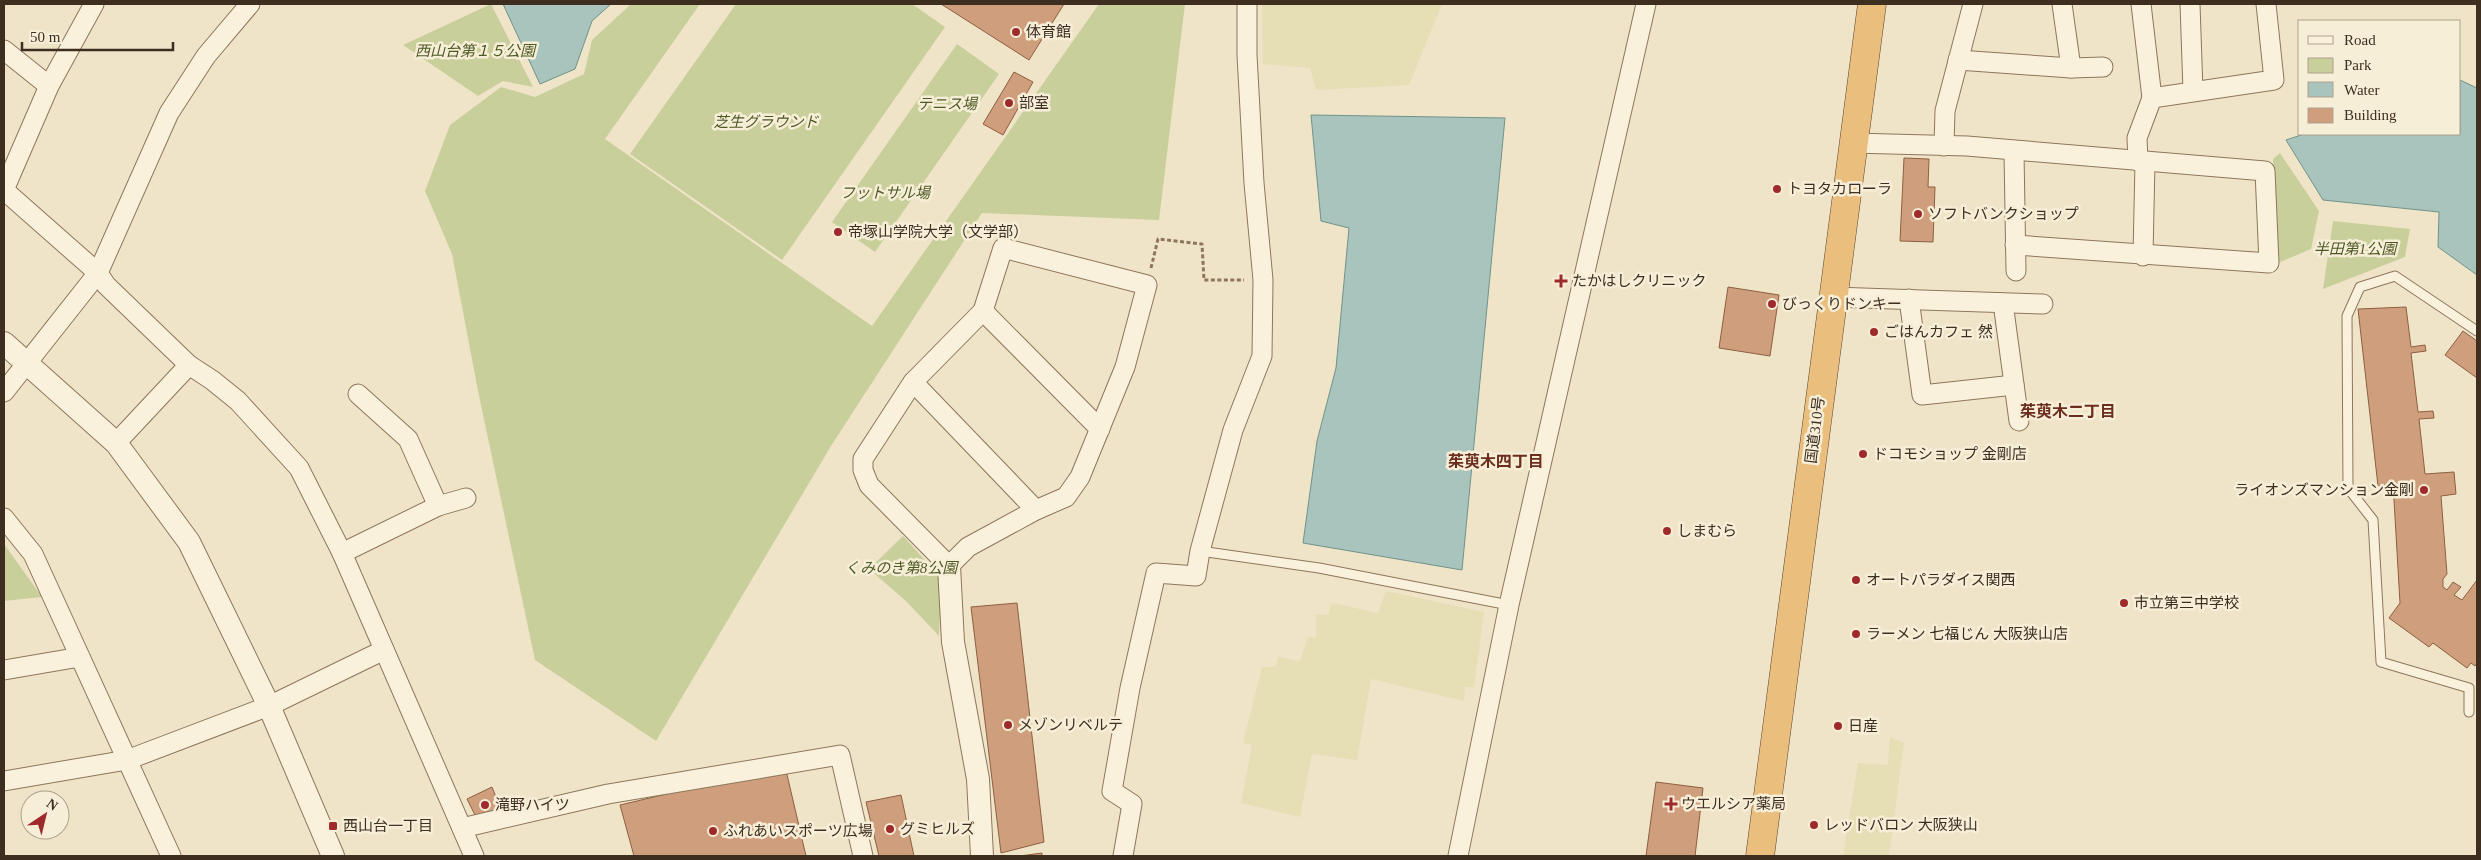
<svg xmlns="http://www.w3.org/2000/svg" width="2481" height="860" font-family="'Times New Roman','Noto Sans JP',serif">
  <rect width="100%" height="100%" fill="#f0e4c8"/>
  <!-- farmland -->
  <g fill="#e6deb5">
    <path d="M1262,4H1442L1409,85L1316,90L1310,68L1263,64Z"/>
    <path d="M1386,591L1484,612L1474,687H1465L1464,701L1371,679L1357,760L1312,754L1300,817L1241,803L1252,745L1243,743L1262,667H1276L1278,657L1300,661L1308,637H1316V614L1328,615L1332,603L1378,613Z"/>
    <path d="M1890,737L1904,743L1889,856H1843L1858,763L1888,765Z"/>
  </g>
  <!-- green -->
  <g fill="#c9cf9b">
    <path d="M491,4L533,87L503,81L478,96L403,45Z"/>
    <path d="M631,4H700L605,139L872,326L1099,4H1185L1159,220L982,213L831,446L656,741L535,660L478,391L452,254L425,191L450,125L501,87L535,97L584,74L592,40Z"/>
    <path d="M736,4H912L945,27L782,260L630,154Z"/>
    <path d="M957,44L999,74L875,252L832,222Z"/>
    <path d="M2280,153L2319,211L2311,249L2278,263L2273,159Z"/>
    <path d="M2333,221L2410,229L2405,257L2323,289Z"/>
    <path d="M903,536L941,578L939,636L906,601L869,569Z"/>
    <path d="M4,544L42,597L4,601Z"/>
  </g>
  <!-- water -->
  <g fill="#a9c4bc" stroke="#6f938a">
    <path d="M503,4H611L592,21L575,69L540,84Z"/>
    <path d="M2460,80L2477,88V275L2438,247L2439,212L2323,200L2286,140L2304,134H2460Z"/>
    <path d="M1311,115L1505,118L1462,570L1303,543L1317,441L1336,368L1349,228L1321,221Z"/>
  </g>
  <!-- building -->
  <g fill="#cf9f7d" stroke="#8d5f41">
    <path d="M941,4H1064L1029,60Z"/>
    <path d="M1014,72L1033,82L1003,135L983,124Z"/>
    <path d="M1904,158L1929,159L1928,187H1935L1933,242L1900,241Z"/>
    <path d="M1728,287L1779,295L1770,356L1719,348Z"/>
    <path d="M2406,307L2411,347L2425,345L2426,351L2411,353L2418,412L2433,411L2434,418L2419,419L2425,474L2454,472L2456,494L2441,496L2447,574L2443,579V587L2447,590L2453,582L2461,587L2454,595L2462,600L2477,580V663L2475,666L2471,663L2467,668L2433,643L2429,647L2389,618L2400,603L2393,483L2378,486L2358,309Z"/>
    <path d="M2463,331L2477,341V378L2445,355Z"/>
    <path d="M1017,603L1044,842L1001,853L971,607Z"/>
    <path d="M785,766L806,856H634L620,805Z"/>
    <path d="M1656,782L1703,788L1695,856H1646Z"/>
    <path d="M492,787L502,812L478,821L467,799Z"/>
    <path d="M901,795L914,856H879L866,802Z"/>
    <path d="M1042,853V856H1020Z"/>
  </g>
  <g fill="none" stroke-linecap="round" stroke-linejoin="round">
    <!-- service casing -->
    <g stroke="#8d765c" stroke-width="11">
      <g id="service">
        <path d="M1200,551L1319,568L1509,605"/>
        <path d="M2469,712V688L2381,662L2373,520L2348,488L2347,316L2360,287L2395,276L2477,331"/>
      </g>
    </g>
    <!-- minor casing -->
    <g stroke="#8d765c" stroke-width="21">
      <g id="minor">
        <path d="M250,4L206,56L169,113L98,273L106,285L189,365L212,380L238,401L299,468L342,553L474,856"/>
        <path d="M2062,4L2071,68"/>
        <path d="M2141,4L2152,98"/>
        <path d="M2190,4L2193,91"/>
        <path d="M4,50L49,86"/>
        <path d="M1958,60L2071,68L2103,67"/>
        <path d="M1852,143L1967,146L2265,171L2269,263L2015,245"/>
        <path d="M1944,146L1945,111L1973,4"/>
        <path d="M2014,152L2016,271"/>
        <path d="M2138,161L2137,138L2152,98L2274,80L2266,4"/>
        <path d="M4,190L98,273L4,392"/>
        <path d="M4,190L49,86L94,4"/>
        <path d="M1003,248L1147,285L1125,367L1080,477L1066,497L1036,510L968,547L949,566L869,485L863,470V459L913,382L983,311Z"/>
        <path d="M2143,256L2145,162"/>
        <path d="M1833,297L2043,304"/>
        <path d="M1909,299L1922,395L2014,385"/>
        <path d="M2003,303L2019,421"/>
        <path d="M983,311L1100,429"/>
        <path d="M913,382L1036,510"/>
        <path d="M358,394L408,439L438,506"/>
        <path d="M116,443L189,365"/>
        <path d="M4,518L33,554L171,856"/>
        <path d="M342,553L438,506L466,498"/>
        <path d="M4,670L80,657"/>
        <path d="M4,781L127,760L269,706L384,650"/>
        <path d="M462,828L608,794L840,755L863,856"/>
        <path d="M1123,856L1132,804L1112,791L1130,688L1156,573L1196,576L1200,551L1233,430L1262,356L1263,280L1254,183L1247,55V4"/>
        <path d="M1458,856L1509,605L1646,4"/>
      </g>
    </g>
    <!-- tertiary casing -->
    <g stroke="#8d765c" stroke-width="24">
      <g id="tertiary">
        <path d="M4,343L116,443L189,542L269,706L333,856"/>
        <path d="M949,566L953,642L978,779L982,856"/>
      </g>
    </g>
    <!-- trunk casing -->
    <g stroke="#5b4430" stroke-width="29">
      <path id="trunk" d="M1760,856L1872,4"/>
    </g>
    <!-- path -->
    <path stroke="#8d765c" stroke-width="3" stroke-dasharray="4 2.5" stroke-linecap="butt" d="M1151,268L1158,239L1202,244L1204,280H1244"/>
    <!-- service -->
    <use href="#service" stroke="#faf1dc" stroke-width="9"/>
    <!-- minor -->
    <use href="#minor" stroke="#faf1dc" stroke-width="19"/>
    <!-- tertiary -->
    <use href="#tertiary" stroke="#faf1dc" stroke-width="22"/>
    <!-- trunk -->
    <use href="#trunk" stroke="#eabe7c" stroke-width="28"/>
  </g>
  <!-- markers -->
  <g fill="#9e2a2b" stroke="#f7eed8" stroke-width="2">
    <circle cx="1016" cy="32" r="5"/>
    <circle cx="1009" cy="103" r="5"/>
    <circle cx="1777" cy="189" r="5"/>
    <circle cx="1918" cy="214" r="5"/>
    <circle cx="838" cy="232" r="5"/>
    <path d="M1558.5 273.5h5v5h5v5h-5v5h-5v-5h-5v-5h5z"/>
    <circle cx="1772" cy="304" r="5"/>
    <circle cx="1874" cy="332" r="5"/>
    <circle cx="1863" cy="454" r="5"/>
    <circle cx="2424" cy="490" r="5"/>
    <circle cx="1667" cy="531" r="5"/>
    <circle cx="1856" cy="580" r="5"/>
    <circle cx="2124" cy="603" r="5"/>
    <circle cx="1856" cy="634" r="5"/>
    <circle cx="1008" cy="725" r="5"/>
    <circle cx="1838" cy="726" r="5"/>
    <path d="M1668.5 796.5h5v5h5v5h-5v5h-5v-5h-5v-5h5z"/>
    <circle cx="485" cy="805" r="5"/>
    <circle cx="1814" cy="825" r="5"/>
    <rect x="328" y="821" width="10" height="10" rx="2.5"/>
    <circle cx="890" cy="829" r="5"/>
    <circle cx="713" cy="831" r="5"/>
  </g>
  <g text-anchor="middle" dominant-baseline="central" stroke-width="5" stroke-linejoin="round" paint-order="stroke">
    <!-- poi labels -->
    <g font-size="15" fill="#3d2e20" stroke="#f7eed8" text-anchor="start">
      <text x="1026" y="32">体育館</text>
      <text x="1019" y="103">部室</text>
      <text x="1787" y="189">トヨタカローラ</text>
      <text x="1928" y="214">ソフトバンクショップ</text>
      <text x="848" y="232">帝塚山学院大学（文学部）</text>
      <text x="1572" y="281">たかはしクリニック</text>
      <text x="1782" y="304">びっくりドンキー</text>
      <text x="1884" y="332">ごはんカフェ 然</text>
      <text x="1873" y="454">ドコモショップ 金剛店</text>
      <text x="2414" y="490" text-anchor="end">ライオンズマンション金剛</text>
      <text x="1677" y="531">しまむら</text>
      <text x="1866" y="580">オートパラダイス関西</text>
      <text x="2134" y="603">市立第三中学校</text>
      <text x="1866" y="634">ラーメン 七福じん 大阪狭山店</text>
      <text x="1018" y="725">メゾンリベルテ</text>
      <text x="1848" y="726">日産</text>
      <text x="1681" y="804">ウエルシア薬局</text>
      <text x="495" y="805">滝野ハイツ</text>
      <text x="1824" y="825">レッドバロン 大阪狭山</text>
      <text x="343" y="826">西山台一丁目</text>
      <text x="900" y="829">グミヒルズ</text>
      <text x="723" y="831">ふれあいスポーツ広場</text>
    </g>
    <!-- park labels -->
    <g font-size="15" font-style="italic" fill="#4d5a26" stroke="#f7eed8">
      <text x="475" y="51">西山台第１５公園</text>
      <text x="947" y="104">テニス場</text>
      <text x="766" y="122">芝生グラウンド</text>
      <text x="885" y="193">フットサル場</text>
      <text x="2355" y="249">半田第1公園</text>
      <text x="901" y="568">くみのき第8公園</text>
    </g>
    <!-- street labels -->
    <g font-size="15" fill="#3d2e20" stroke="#f7eed8">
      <text transform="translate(1815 430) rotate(-83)">国道310号</text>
    </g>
    <!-- neighbourhood labels -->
    <g font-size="16" font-weight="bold" fill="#6b2e1e" stroke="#f7eed8">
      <text x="2068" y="411">茱萸木二丁目</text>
      <text x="1496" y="461">茱萸木四丁目</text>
    </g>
  </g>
  <!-- border -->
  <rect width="2481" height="860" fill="none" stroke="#3d2e20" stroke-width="10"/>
  <!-- legend -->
  <rect x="2298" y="20" width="162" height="115" fill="#f7eed8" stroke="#ada18e"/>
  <rect x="2308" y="36" width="25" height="8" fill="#faf1dc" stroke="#ada18e"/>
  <text x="2344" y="45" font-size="15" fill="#3d2e20">Road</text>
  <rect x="2308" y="58" width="25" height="15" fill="#c9cf9b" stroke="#ada18e"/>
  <text x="2344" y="70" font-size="15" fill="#3d2e20">Park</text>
  <rect x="2308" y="82" width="25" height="15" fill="#a9c4bc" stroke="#ada18e"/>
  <text x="2344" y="95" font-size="15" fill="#3d2e20">Water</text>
  <rect x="2308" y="108" width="25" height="15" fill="#cf9f7d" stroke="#ada18e"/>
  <text x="2344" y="120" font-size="15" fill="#3d2e20">Building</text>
  <!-- north arrow -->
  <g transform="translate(45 815) rotate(35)"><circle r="24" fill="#f7eed8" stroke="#ada18e"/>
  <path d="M0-4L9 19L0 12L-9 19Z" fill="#9e2a2b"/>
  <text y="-8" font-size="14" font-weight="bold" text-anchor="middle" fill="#3d2e20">N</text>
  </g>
  <!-- scale -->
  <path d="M22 42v8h151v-8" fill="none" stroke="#3d2e20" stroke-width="2.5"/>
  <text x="30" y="42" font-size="15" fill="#3d2e20" stroke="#f7eed8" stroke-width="4" paint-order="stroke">50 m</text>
</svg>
